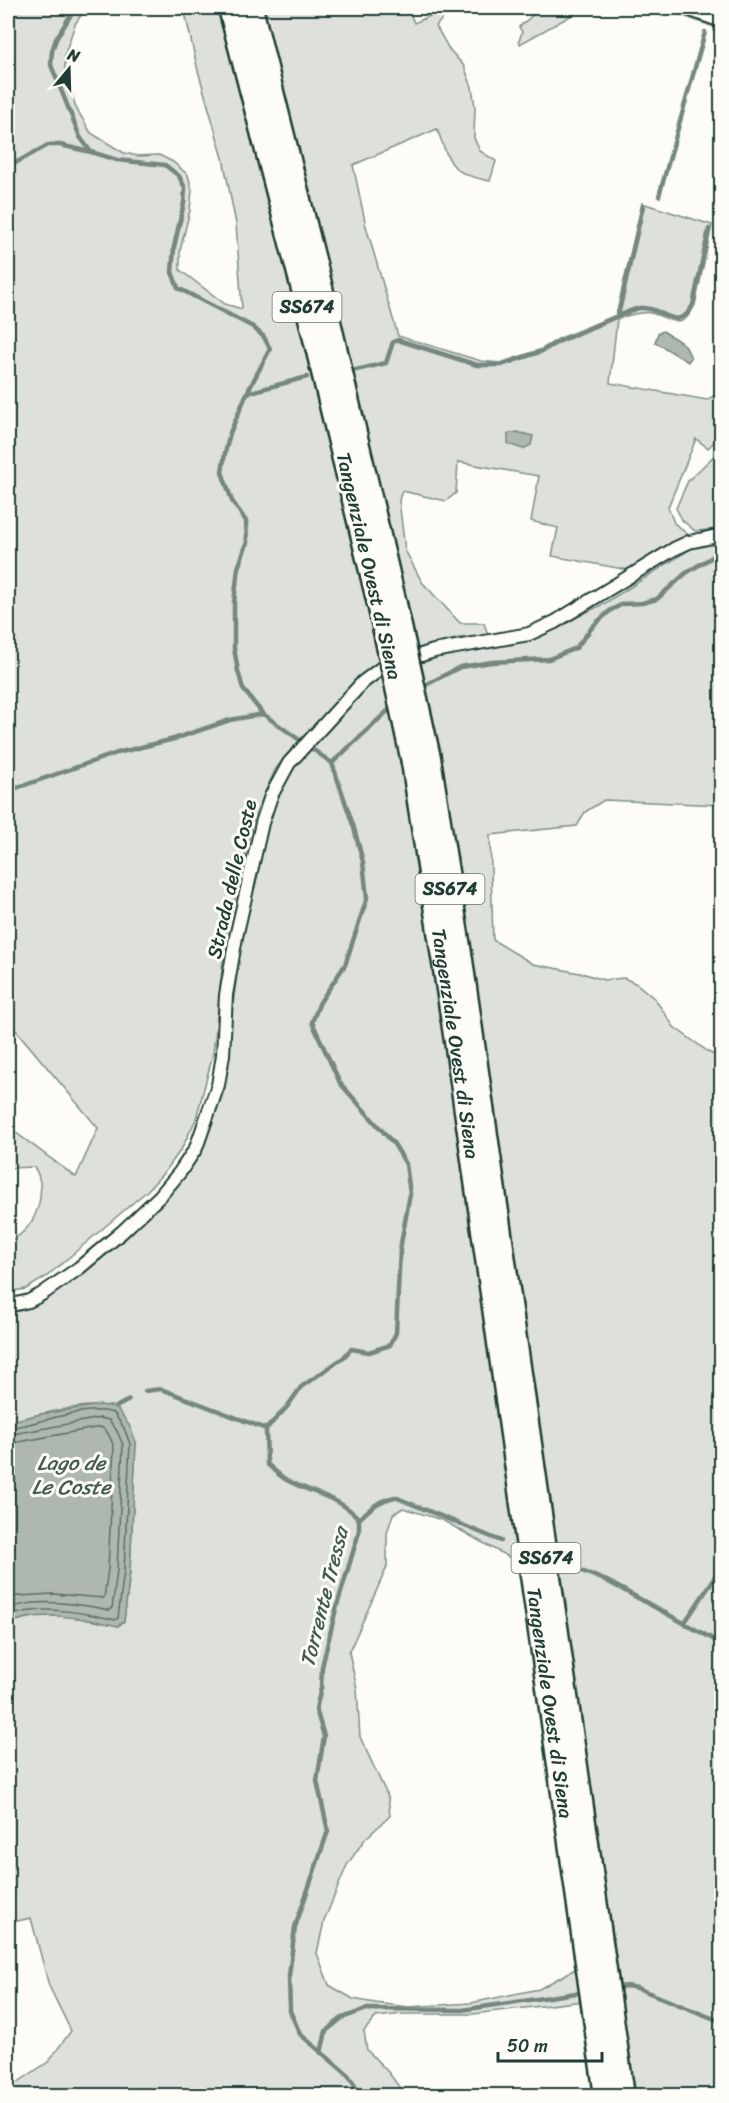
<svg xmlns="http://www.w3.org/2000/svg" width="729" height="2103" font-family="Sriracha,sans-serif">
  <rect width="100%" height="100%" fill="#fdfcf7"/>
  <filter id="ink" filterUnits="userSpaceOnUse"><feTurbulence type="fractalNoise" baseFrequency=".0167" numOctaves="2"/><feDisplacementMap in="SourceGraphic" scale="12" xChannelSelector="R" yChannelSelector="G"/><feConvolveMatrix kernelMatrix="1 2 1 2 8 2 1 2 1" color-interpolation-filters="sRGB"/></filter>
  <g filter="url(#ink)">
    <!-- green -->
    <g fill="#dde0db" stroke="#7e8e88" stroke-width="1.5">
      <path d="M8,8H86L75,24L65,54V69L76,108L91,133L124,153L138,156L159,155L173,162L188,175L192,190L190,210L180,251V270L225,304L242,309L236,224L223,158L197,67L184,8H222L383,661L377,663L368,670L284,758L275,770L253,820L225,942L213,1054L196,1119L182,1148L167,1169L148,1190L46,1277L26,1289L8,1292V1241C35,1233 50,1190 34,1167L8,1168V1127L76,1177L98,1128L14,1028L8,1017Z"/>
      <path d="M262,8H408L414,23L446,9L447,13L436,26L449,49L464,66L472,87L475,107L474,138L480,151L496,161L490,181C449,173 451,165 437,129L353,165L366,226L398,336L481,361L500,363L542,349L558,339L616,315L642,203L712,225L695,305C681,334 672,318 651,313C642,311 626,316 617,319L610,383L707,400L721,391V435L708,448L696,439L668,507L674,523L692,538L667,545L628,570L552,556L558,528L531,521L539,476L458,462L456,493L446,501L402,491L399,500L405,550L422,582L460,623H484L488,635L459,638L416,649Z"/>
      <path d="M541,8H585L520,44L519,41L522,32L519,27Z"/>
      <path d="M661,8H676L721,23V27L711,26Z"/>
      <path d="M721,449V529L695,531L682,520L676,508L688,481Z"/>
      <path d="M721,541V805L604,800L585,812L577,826L490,835L493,940L533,964L585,974L604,980L624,978L637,984L655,999L674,1027L710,1053L721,1057V2095H635L541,1441L419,662L451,653L532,640L605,603L692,548Z"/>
      <path d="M386,672L439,967L521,1564L442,1520L403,1508L393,1514L387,1533V1567L349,1652L357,1689L360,1737L388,1797L390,1816L365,1839L347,1865L324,1921L317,1953L329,1985L353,1999L375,2003L409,2007L471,2003L539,1989L577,1968L583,2001L473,2014H403L376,2017L364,2031L367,2050L389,2073L405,2095H8V2089L48,2062L71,2031L49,1986L31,1918L8,1923V1624C40,1609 84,1618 118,1626L124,1621L130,1571L136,1442L116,1407C81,1402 42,1414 8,1422V1309L32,1303L60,1289L126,1235L193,1161L228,1045L241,941L266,824L287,777L295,765L366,688Z"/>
    </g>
    <!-- water -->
    <g fill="#aeb8b1" stroke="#75877f" stroke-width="1.5">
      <path d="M663,331L685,345L691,358L688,362L655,342L658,333Z"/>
      <path d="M517,432L533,436L531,445L523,449L508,444V434Z"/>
      <path d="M100,1405L116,1407L129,1425L136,1442L130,1571L124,1621L118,1626C84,1618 40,1609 8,1624V1422L41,1414Z"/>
    </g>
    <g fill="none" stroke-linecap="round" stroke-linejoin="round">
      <!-- shore -->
      <g stroke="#586e66" stroke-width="1.5">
        <path d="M8,1428C38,1425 84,1404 114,1413L124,1428L130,1444L124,1570L118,1618L115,1620C84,1612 37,1604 8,1617"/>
        <path d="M8,1435L100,1418L109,1420L117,1431L123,1445L117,1570L112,1609L109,1610C81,1604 34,1597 8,1609"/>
        <path d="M8,1444L100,1427C108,1429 111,1440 114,1447L108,1569L104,1598L53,1594L18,1596L8,1599"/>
      </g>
      <!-- stream -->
      <g stroke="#75877f" stroke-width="4.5">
        <path d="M75,8L56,39L52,51L51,65L80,137L91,152L117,160L165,165L179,176L185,188L184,203L174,247L172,272L178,288L253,327L264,337L270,349L247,393L230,433L225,453L222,472L232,501L246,521L247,543L238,568L234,603V648L238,671L243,689L263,714L332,763L354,828L363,862L367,898L345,965L320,1002L312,1022L340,1083L394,1144L406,1164L410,1194L400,1249L396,1333L390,1345L369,1352L351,1349L343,1358L301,1387L287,1407L266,1429L267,1464C273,1469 279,1475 285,1479C311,1494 338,1495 359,1519V1532L336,1609L322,1667L321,1688L316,1709L324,1736L317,1781L328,1831L295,1927L289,1976L290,2011L300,2034L348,2075L361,2096"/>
        <path d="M8,167L48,145H60L91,152"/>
        <path d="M659,196L705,32"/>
        <path d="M618,316C625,314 633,309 640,308C663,306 677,335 693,305L709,229"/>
        <path d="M352,371L386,363L393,342L398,340L477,365H501L542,351L558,342L618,316L643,206"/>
        <path d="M247,393L307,377"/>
        <path d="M420,688L460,667L492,662L549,659L576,648L594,625L611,610L623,604L642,603L657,599L686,573L722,551"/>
        <path d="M332,763L393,706"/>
        <path d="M8,791L117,753L174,739L230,720L263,714"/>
        <path d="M145,1391L161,1389L266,1429"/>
        <path d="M116,1407L129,1400"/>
        <path d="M359,1519C371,1508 379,1500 395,1497L501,1541"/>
        <path d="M564,1564L607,1581L722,1644"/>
        <path d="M685,1622L712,1582L722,1562"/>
        <path d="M620,1987L627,1986L637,1988L722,2022"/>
        <path d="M321,2053L326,2031L342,2018L367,2009L462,2010L576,1993"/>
      </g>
      <!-- street casing -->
      <g stroke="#1f3d34" stroke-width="16">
        <path id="street" d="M8,1306L29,1301L42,1294L79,1268L122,1232L160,1196L180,1172L196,1148L218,1085L223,1055L226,995L236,937L262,823L271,796L289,763L363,682L383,667L434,651L529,634L555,622L674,549L689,542L722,535"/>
      </g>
      <!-- secondary casing -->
      <g stroke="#1f3d34" stroke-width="22">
        <path id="secondary" d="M694,8L722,18"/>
      </g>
      <!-- highway casing -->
      <g stroke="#1f3d34" stroke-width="27">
        <g id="highway">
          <path d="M230,8L304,293L380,608"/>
          <path d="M251,8L322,292L395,604"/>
          <path d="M429,758L461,960L623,2096"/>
          <path id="s1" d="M413,762L458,1054L606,2096"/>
        </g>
      </g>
      <!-- street -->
      <use href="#street" stroke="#fdfcf7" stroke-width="12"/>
      <!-- secondary -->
      <use href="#secondary" stroke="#fdfcf7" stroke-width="18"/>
      <!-- highway -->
      <use href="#highway" stroke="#fdfcf7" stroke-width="22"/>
      <!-- highway-bridge casing -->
      <g stroke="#1f3d34" stroke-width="27" stroke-linecap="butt">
        <g id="highway-bridge">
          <path d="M395,604L429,758"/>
          <path d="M380,608L413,762"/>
        </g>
      </g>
      <!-- highway-bridge -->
      <use href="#highway-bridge" stroke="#fdfcf7" stroke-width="22"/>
    </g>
  </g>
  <g text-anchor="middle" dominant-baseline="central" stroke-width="6" stroke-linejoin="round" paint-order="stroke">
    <!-- shield labels -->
    <g fill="#fdfcf7" stroke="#62766e" stroke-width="1.5">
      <rect x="272.5" y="292" width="69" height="30" rx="4.5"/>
      <rect x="415.5" y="874" width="69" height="30" rx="4.5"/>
      <rect x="511.5" y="1543" width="69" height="30" rx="4.5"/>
    </g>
    <g font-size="18" font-weight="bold" fill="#1f3d34">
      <text x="307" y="307">SS674</text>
      <text x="450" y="889">SS674</text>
      <text x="546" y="1558">SS674</text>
    </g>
    <!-- street labels -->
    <g font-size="20" fill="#1f3d34" stroke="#fdfcf7">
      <text transform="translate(369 566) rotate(77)">Tangenziale Ovest di Siena</text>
      <text transform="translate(232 879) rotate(-77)">Strada delle Coste</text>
      <text stroke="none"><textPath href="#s1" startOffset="285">Tangenziale Ovest di Siena</textPath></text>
      <text stroke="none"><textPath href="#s1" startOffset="951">Tangenziale Ovest di Siena</textPath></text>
    </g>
    <!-- water labels -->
    <g font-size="21" font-style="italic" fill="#435c53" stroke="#fdfcf7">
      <text x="71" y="1463">Lago de<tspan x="71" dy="24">Le Coste</tspan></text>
      <text transform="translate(324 1597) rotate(-76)">Torrente Tressa</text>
    </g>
  </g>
  <!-- margin -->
  <rect width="729" height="2103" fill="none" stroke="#fdfcf7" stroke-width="30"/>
  <rect x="15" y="15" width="699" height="2073" fill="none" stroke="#1f3d34" stroke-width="2" filter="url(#ink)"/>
  <!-- north arrow -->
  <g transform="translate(69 69) rotate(19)" stroke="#fdfcf7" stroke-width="4.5" paint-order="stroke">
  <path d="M0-4.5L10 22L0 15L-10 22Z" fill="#1f3d34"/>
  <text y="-9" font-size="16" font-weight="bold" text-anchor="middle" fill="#1f3d34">N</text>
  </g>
  <!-- scale -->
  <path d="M498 2052v9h104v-9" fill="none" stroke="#1f3d34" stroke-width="3"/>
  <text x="507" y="2052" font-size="18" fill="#1f3d34" stroke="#fdfcf7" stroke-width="4.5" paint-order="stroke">50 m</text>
</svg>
